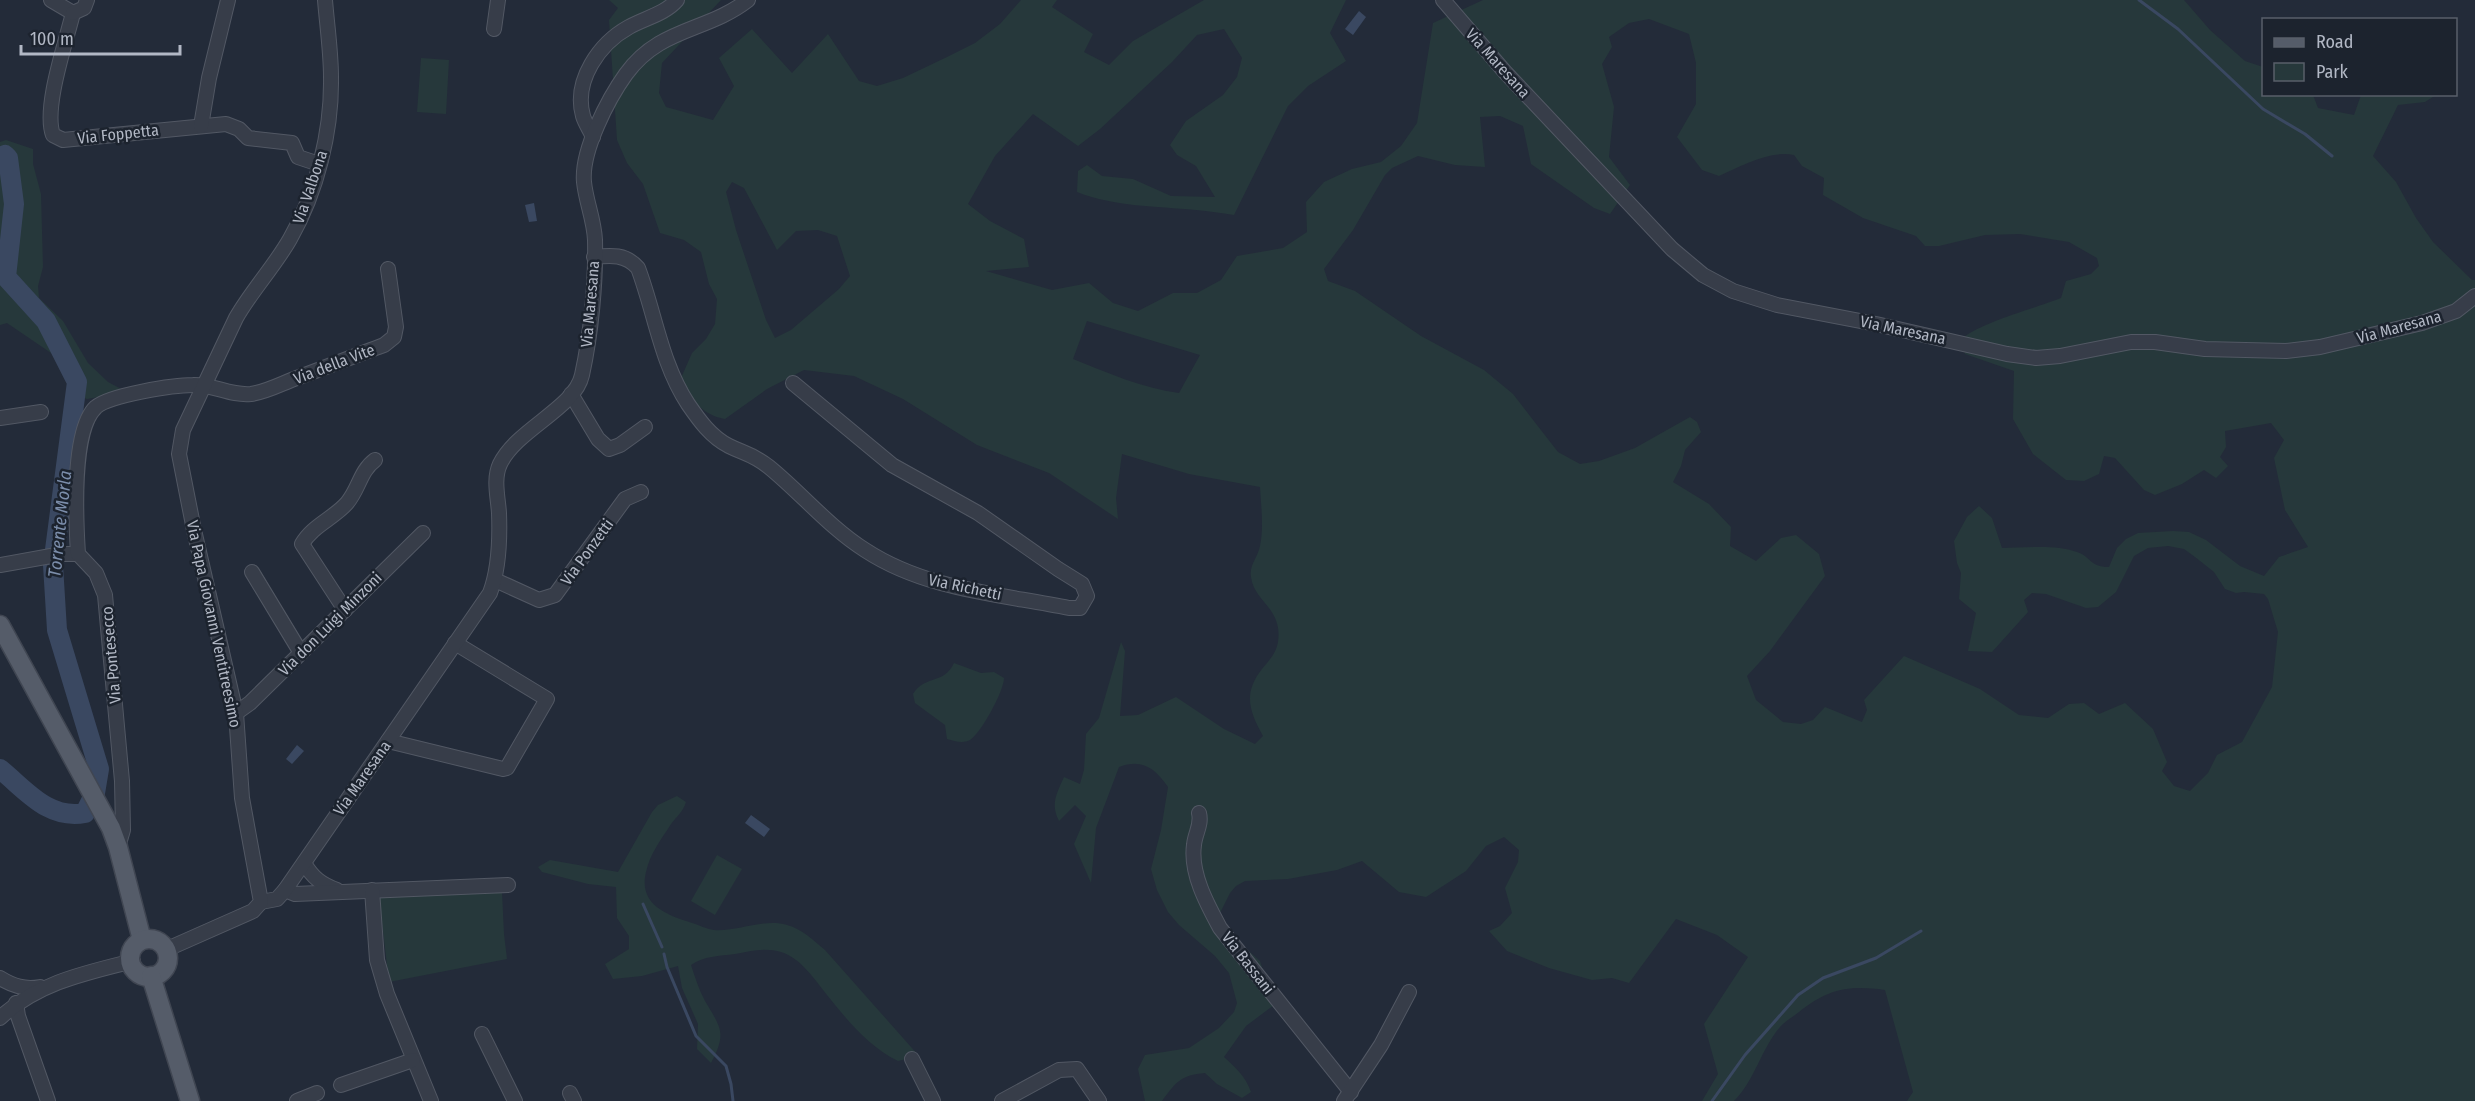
<svg xmlns="http://www.w3.org/2000/svg" width="2475" height="1101" font-family="'Fira Sans Condensed',sans-serif">
  <rect width="100%" height="100%" fill="#232b39"/>
  <!-- green -->
  <g fill="#26383b" fill-rule="evenodd">
    <path d="M609,0H721L662,63L659,93L666,107L713,120L734,86L719,58L752,29L792,73L828,34L859,81L877,86L903,78L947,57L975,43L1000,24L1021,0H1057L1052,7L1093,34L1084,52L1109,65L1133,41L1204,0H1346L1330,33L1346,61L1308,86L1288,106L1234,215C1221,213 1209,211 1196,210C1155,206 1116,207 1077,192L1078,171L1087,165L1102,176L1133,179L1171,196L1215,197L1196,166L1177,155L1170,145L1186,121L1223,95L1237,77L1242,58L1224,29L1197,35L1172,62L1100,129L1078,146L1033,114L995,156L968,204L990,221L1024,239L1029,267L986,271L1052,290L1089,283L1113,303L1138,311L1173,293H1197L1221,280L1237,256L1283,248L1307,232L1306,202L1324,182L1352,169L1381,162L1401,146L1417,123L1433,23L1483,0H2184L2210,30L2245,61L2263,67L2264,94L2313,95L2318,108L2354,115L2361,95H2436L2425,102L2398,105L2373,156L2396,182L2416,218L2433,242L2472,280H2475V1101H1907L1913,1092L1885,990C1848,985 1828,989 1799,1012C1793,1017 1785,1021 1780,1027C1761,1049 1755,1080 1734,1101H1702L1718,1074L1704,1024L1748,957L1717,935L1676,919L1629,983L1612,978L1592,980L1549,968L1507,951L1489,931L1500,926L1512,913L1505,888L1518,862L1519,850L1504,837L1486,846L1466,871L1426,897L1399,892L1362,861L1337,870L1288,879L1245,881L1236,886L1230,893L1219,915L1233,937L1260,961L1274,1005L1246,1026L1224,1057C1236,1068 1246,1077 1251,1092L1242,1098L1217,1084L1205,1073C1181,1075 1176,1082 1162,1101H1145L1138,1069L1145,1055L1189,1048L1219,1028L1234,1012L1237,1003L1229,973L1215,956L1179,925L1168,912L1157,890L1151,869L1161,830L1168,787C1155,768 1142,758 1119,767L1096,828L1091,883L1074,844L1086,816L1075,805L1059,821C1050,804 1057,793 1064,777L1080,784L1084,770L1086,734L1099,718L1121,642L1125,651L1120,716L1138,715L1176,697L1224,729L1255,744L1263,736C1249,711 1243,693 1262,669C1269,660 1276,654 1278,642C1283,608 1254,602 1251,577C1249,565 1258,557 1260,546C1264,527 1261,506 1260,487L1189,474L1122,454L1116,498L1118,519L1049,473L977,445L903,399L854,376L804,370L767,389L725,419C702,415 690,399 681,378L692,353L706,339L715,324L717,299L709,284L701,252L684,240L660,233L643,184L627,163L617,140L609,20L618,8ZM1649,19L1689,34L1696,63V104L1677,137L1702,170L1719,176C1741,166 1770,150 1794,155L1802,166L1824,178L1823,195L1863,218L1916,236L1925,246H1939L1985,235L2020,234L2069,242L2097,258L2099,266L2091,274L2066,281L2061,298C2039,307 1975,324 1961,340L1965,354L2014,371L2013,419L2033,454L2066,480L2084,481L2099,474L2104,456L2115,458L2144,490L2155,495L2182,484L2204,470L2216,478L2228,466L2220,457L2226,447L2225,431L2271,423L2284,440L2274,458L2285,510L2308,547L2279,557L2264,576L2240,566L2206,540L2189,532L2173,531L2138,533L2126,539L2117,548L2109,567C2089,567 2092,557 2077,552C2055,544 2026,548 2002,548L1992,518L1979,506L1967,517L1954,541L1957,563L1961,573L1959,599L1976,613L1968,651L1992,652L2028,612L2024,600L2032,593L2046,594L2086,608L2098,607L2116,592L2134,556L2148,548L2168,546L2184,549L2195,557L2214,572L2225,589L2236,593L2244,592L2264,594L2268,599L2278,632L2272,687L2242,742L2217,755L2208,773L2190,791L2174,786L2162,771L2167,762L2153,729L2125,703L2099,714L2084,703L2069,704L2048,718L2019,715L1980,689L1904,656L1864,700L1867,710L1862,722L1825,707L1813,720L1801,724L1783,722L1756,700L1747,676L1770,651L1825,576L1819,554L1796,535L1781,538L1756,561L1730,546L1731,527L1709,504L1673,482L1681,466L1685,450L1701,432L1697,422L1690,417L1635,448L1599,461L1580,464L1558,452L1513,394L1484,370L1421,336L1355,291L1328,281L1324,269L1353,230L1385,175L1392,168L1418,156L1455,165L1485,167L1480,117L1500,116L1523,126L1531,164L1594,208L1610,214L1630,185L1609,157L1614,107L1602,64L1612,47L1609,37L1629,23ZM732,182L744,188L777,250L796,231L818,230L837,236L850,276L839,289L791,330L775,338L766,320L736,230L726,192ZM1087,321L1200,355L1179,393C1142,388 1108,373 1073,359Z"/>
    <path d="M421,58L449,60L446,114L417,112Z"/>
    <path d="M6,140L33,149V164L41,194L43,267L38,286L39,298L63,321L88,363L108,382L127,392L87,399L73,393L54,355L7,323L0,325V142Z"/>
    <path d="M954,663L981,673L994,672L1004,678C1004,691 981,733 970,740C962,744 955,741 947,739L945,725L915,703L913,694C926,674 944,685 954,663Z"/>
    <path d="M677,796L686,802C683,812 677,816 671,824C661,840 650,853 646,872C638,905 667,915 692,923C699,925 706,929 714,930C737,932 764,918 787,925C802,929 813,940 825,950L919,1056L898,1061C869,1047 847,1020 827,995C815,980 801,958 781,952C766,947 750,951 735,954C719,956 704,956 691,965C695,977 699,990 705,1001C721,1028 727,1033 711,1063L697,1049L698,1024L682,988L678,966L642,976L613,979L605,964L629,949V936L617,918L616,887L588,884L542,872L538,867L550,860L618,872L652,812L658,805Z"/>
    <path d="M717,855L742,869L715,915L691,901Z"/>
    <path d="M502,892L504,934L507,959L389,982L379,897Z"/>
  </g>
  <!-- water -->
  <g fill="#3a4861">
    <path d="M1359,11L1366,17L1353,35L1345,29Z"/>
    <path d="M534,203L537,221L529,222L525,205Z"/>
    <path d="M297,745L304,751L292,764L286,759Z"/>
    <path d="M751,815L770,829L764,837L745,823Z"/>
  </g>
  <g fill="none" stroke-linecap="round" stroke-linejoin="round">
    <!-- stream -->
    <g stroke="#3a4861" stroke-width="3">
      <path d="M2139,0L2178,29L2263,109L2305,134L2332,156"/>
      <path d="M643,904L662,947"/>
      <path d="M664,954L667,967L696,1036L726,1066L731,1084L733,1101"/>
      <path d="M1712,1101L1745,1055L1798,995L1823,978L1876,958L1921,931"/>
    </g>
    <!-- river -->
    <path stroke="#3a4861" stroke-width="20" d="M0,157L5,155L8,158L14,204L6,277L46,321L77,382L53,565L57,630L99,769L95,793L85,813C48,820 26,790 0,769"/>
    <!-- minor casing -->
    <g stroke="#525864" stroke-width="16">
      <g id="minor">
        <path d="M51,0L73,13C66,42 43,108 53,135L63,140L226,124L239,129L248,138L292,143L298,157L319,164"/>
        <path d="M1443,0L1505,72L1672,249L1703,275L1733,291L1777,305L1876,324L2007,354L2036,358L2060,356L2131,342H2155L2205,349L2286,351L2320,347L2422,323L2456,311L2475,296"/>
        <path d="M73,13L84,8L87,0"/>
        <path d="M494,29L498,0"/>
        <path d="M201,126L209,78L228,0"/>
        <path d="M593,137C590,130 585,123 583,116C573,80 600,43 629,27C645,18 665,14 677,0"/>
        <path d="M594,257C611,255 626,254 638,268C655,313 661,363 688,404C699,420 711,437 729,446C745,454 753,454 769,467C801,493 830,528 865,550C926,590 1000,594 1069,608H1080L1087,596L1082,584L1058,569L978,513L892,465L793,383"/>
        <path d="M571,394L598,439L609,449L620,445L645,427"/>
        <path d="M0,418L41,412"/>
        <path d="M0,565L62,554H78"/>
        <path d="M252,572L301,653"/>
        <path d="M495,580L539,600L555,595L625,499L641,492"/>
        <path d="M345,610L302,544C312,526 334,518 347,503C359,489 360,471 375,460"/>
        <path d="M236,713L250,703L423,533"/>
        <path d="M388,741L503,769L507,768L547,699L455,643"/>
        <path d="M1199,813C1202,825 1195,833 1194,845C1190,873 1207,904 1220,928L1351,1092"/>
        <path d="M118,847L123,830L122,781L105,595L96,573L78,554C76,522 71,430 96,407C110,395 174,385 193,385C213,384 230,396 251,394C266,392 281,384 294,379C324,368 354,356 384,345L394,337L396,327L388,269"/>
        <path d="M304,863C313,878 321,884 337,890"/>
        <path d="M285,890L295,894L508,885"/>
        <path d="M372,890L377,960L387,994L431,1101"/>
        <path d="M261,902L277,899L285,890L490,593C499,569 500,539 499,513C498,497 493,479 500,464C517,429 575,408 582,375C591,334 596,282 595,240C594,219 586,202 584,182C581,151 608,99 626,74C660,27 707,32 748,0"/>
        <path d="M165,950L253,911L261,902L242,798L236,713L194,530L179,454L183,430L236,318C252,290 274,267 290,239C317,192 332,131 331,77C331,52 327,25 325,0"/>
        <path d="M0,978C13,986 25,990 40,987"/>
        <path d="M16,1003L18,1016L48,1101"/>
        <path d="M0,1018C37,983 85,973 133,961"/>
        <path d="M482,1034L515,1101"/>
        <path d="M912,1059L933,1101"/>
        <path d="M341,1085L413,1060"/>
        <path d="M570,1093L574,1101"/>
        <path d="M297,1101L317,1093"/>
        <path d="M1002,1101L1059,1070L1077,1069L1099,1101"/>
        <path d="M1344,1101L1381,1045L1409,992"/>
      </g>
    </g>
    <!-- major casing -->
    <g stroke="#404652" stroke-width="21">
      <g id="major">
        <path d="M0,625L111,828L118,847L142,940"/>
        <circle cx="149" cy="958" r="19"/>
        <path d="M151,976L190,1101"/>
      </g>
    </g>
    <!-- minor -->
    <use href="#minor" stroke="#373d49" stroke-width="14"/>
    <!-- major -->
    <use href="#major" stroke="#555c69" stroke-width="18"/>
  </g>
  <g text-anchor="middle" dominant-baseline="central" stroke-width="5" stroke-linejoin="round" paint-order="stroke">
    <!-- street labels -->
    <g font-size="16" fill="#b2b8c5" stroke="#1c232e">
      <text transform="translate(1498 63) rotate(48)">Via Maresana</text>
      <text transform="translate(118 134) rotate(-6)">Via Foppetta</text>
      <text transform="translate(310 187) rotate(-71)">Via Valbona</text>
      <text transform="translate(590 304) rotate(-85)">Via Maresana</text>
      <text transform="translate(2399 327) rotate(-15)">Via Maresana</text>
      <text transform="translate(1903 330) rotate(12)">Via Maresana</text>
      <text transform="translate(334 364) rotate(-21)">Via della Vite</text>
      <text transform="translate(587 552) rotate(-54)">Via Ponzetti</text>
      <text transform="translate(965 587) rotate(12)">Via Richetti</text>
      <text transform="translate(214 624) rotate(78)">Via Papa Giovanni Ventitreesimo</text>
      <text transform="translate(330 624) rotate(-45)">Via don Luigi Minzoni</text>
      <text transform="translate(111 655) rotate(-95)">Via Pontesecco</text>
      <text transform="translate(362 778) rotate(-55)">Via Maresana</text>
      <text transform="translate(1248 963) rotate(52)">Via Bassani</text>
    </g>
    <!-- water labels -->
    <g font-size="18" font-style="italic" fill="#7c8eab" stroke="#1c232e">
      <text transform="translate(60 524) rotate(-84)">Torrente Morla</text>
    </g>
  </g>
  <!-- legend -->
  <rect x="2262" y="18" width="195" height="78" fill="#1c232e" stroke="#585f6a" stroke-width="1.5"/>
  <rect x="2274" y="38" width="30" height="9" fill="#555c69" stroke="#585f6a" stroke-width="1.5"/>
  <text x="2316" y="48" font-size="18" fill="#b2b8c5">Road</text>
  <rect x="2274" y="63" width="30" height="18" fill="#26383b" stroke="#585f6a" stroke-width="1.5"/>
  <text x="2316" y="78" font-size="18" fill="#b2b8c5">Park</text>
  <!-- scale -->
  <path d="M21 45v9h159v-9" fill="none" stroke="#b2b8c5" stroke-width="3"/>
  <text x="30" y="45" font-size="18" fill="#b2b8c5" stroke="#1c232e" stroke-width="4.5" paint-order="stroke">100 m</text>
</svg>
